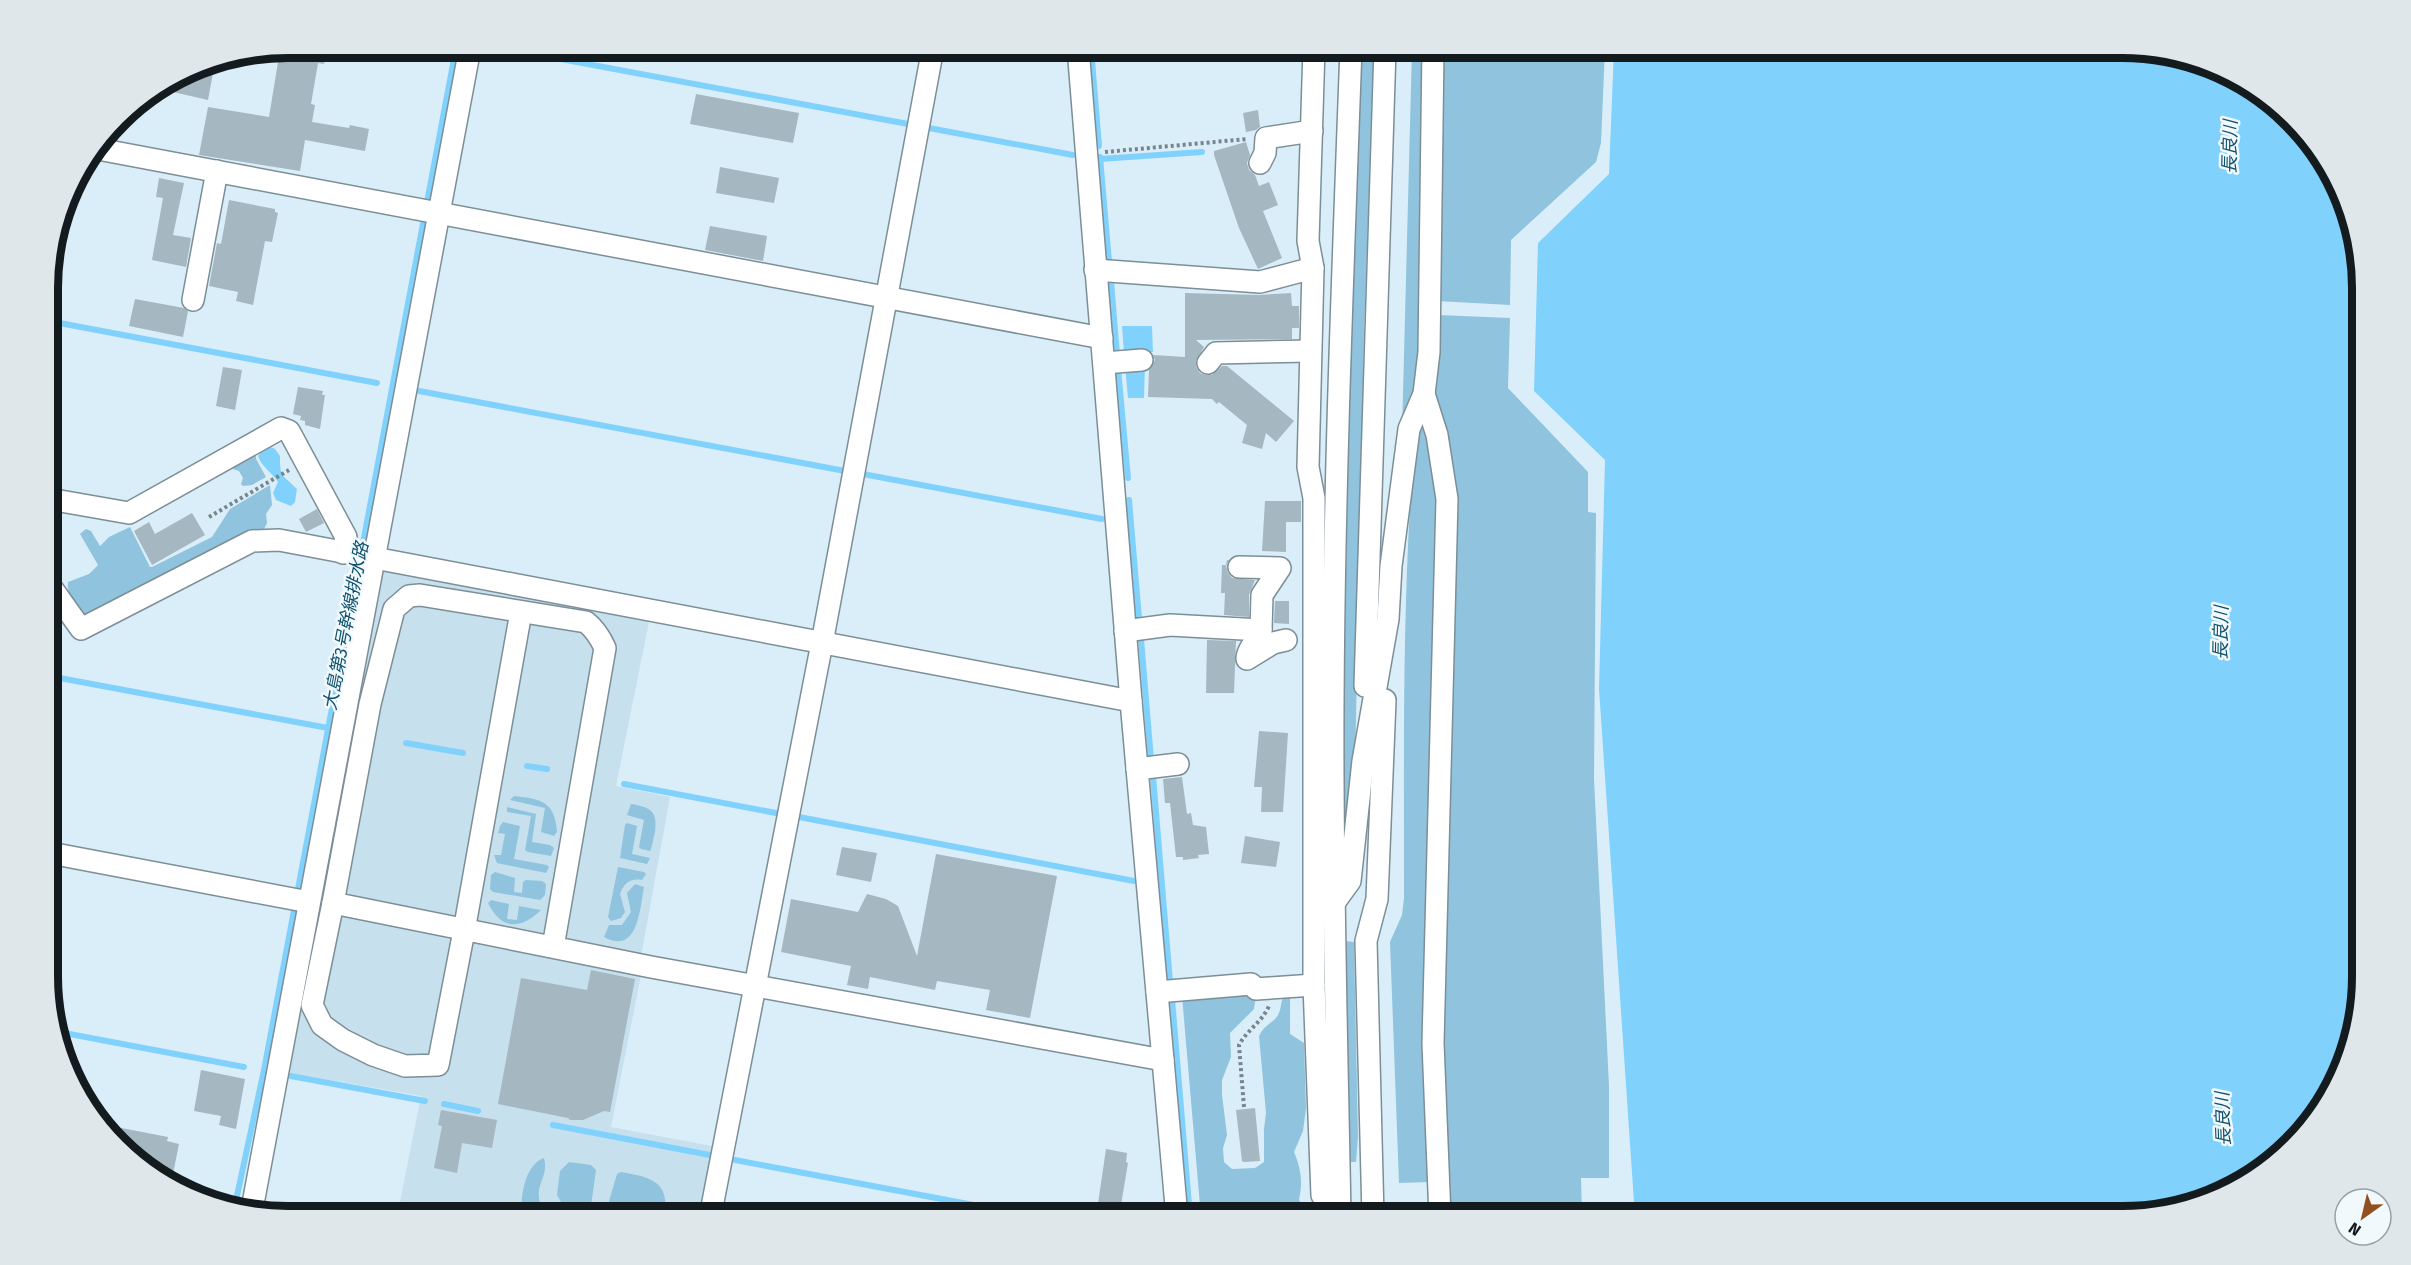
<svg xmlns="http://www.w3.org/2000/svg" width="2411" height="1265" font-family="'Fira Sans','Noto Sans JP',sans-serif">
  <rect width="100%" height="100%" fill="#daeef9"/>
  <!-- built -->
  <path fill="#c6e0ee" d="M379,571L650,617L616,786L670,797L638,973L641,975L611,1127L717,1147L709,1164L699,1217H397L421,1096L286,1072Z"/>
  <!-- green -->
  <g fill="#8fc3de">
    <path d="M1360,48H1374L1364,334L1355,766L1344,860L1342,764L1351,333Z"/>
    <path d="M1412,48H1426L1423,348L1415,389L1402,432Z"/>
    <path d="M1438,48H1605L1601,143L1596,162L1511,240L1510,305L1437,301Z"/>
    <path d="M1438,315L1510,318L1508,388L1588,472V512L1596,513L1594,779L1609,1086V1178H1581L1582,1217H1444L1438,1044L1453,501L1433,392Z"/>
    <path d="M1427,428L1442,500L1429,1182L1399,1183L1390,942L1402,915L1404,898C1404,743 1402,589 1415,434L1421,429Z"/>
    <path d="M256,454V459L266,477L252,485L243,486L241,484L243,478L239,471L227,467Z"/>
    <path d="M270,485L272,505L266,514L267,523L264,529L250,533L88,615C77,611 66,594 68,582L89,574L98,565L80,534L86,529L91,531L100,546L109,537L130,527L150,567H152L212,537L230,509Z"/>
    <path d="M514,796C541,799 555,801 557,832L554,836L541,832L545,808L510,800Z"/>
    <path d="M631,804C650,807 658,811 655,832C653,838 653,845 650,851L641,849L639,847L644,820L627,815Z"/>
    <path d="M507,807L536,814L532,842L550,845L554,848L551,856L528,852L525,850L531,816L507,812Z"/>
    <path d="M503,822L520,826L514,859L547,865L549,867L546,873L497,863L494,855H501L505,834L498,833L500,826Z"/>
    <path d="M627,823L637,826L632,854L650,858L647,864L620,858L625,825Z"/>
    <path d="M618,867L644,872L646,874L642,880C630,878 624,883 620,894L625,912L621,918L611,921L608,917Z"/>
    <path d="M495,872L515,878L514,892L522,893L523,882L526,880L542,881L546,884L545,895L540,900L493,892L490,889L491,875Z"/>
    <path d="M635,884L644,887C640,908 638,956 604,937L609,925H622L631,912L627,893Z"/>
    <path d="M491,900L509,904L507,919L517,920L519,906L541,910C521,930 501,930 488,903Z"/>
    <path d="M1345,941L1354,942L1358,1137L1356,1162H1349Z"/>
    <path d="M1247,991L1256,995L1254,1009L1230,1033L1231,1057L1222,1080V1095L1227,1135L1223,1148L1224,1162L1232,1169L1255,1168L1264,1162V1129L1266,1113L1259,1036C1265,1023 1275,1023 1279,1013C1282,1006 1280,1000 1286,994L1290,997V1034L1304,1043L1306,1108L1303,1131L1294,1152C1301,1169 1303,1182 1299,1200L1307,1213L1306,1217H1201L1182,996Z"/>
    <path d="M544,1158C550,1182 528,1184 546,1217H523C519,1199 525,1164 544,1158Z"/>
    <path d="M569,1162L591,1165L596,1170L591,1206L580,1213L565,1209L557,1195L560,1171Z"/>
    <path d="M621,1172C650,1177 671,1181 664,1217H639L624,1205L611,1203L609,1201L617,1174Z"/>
  </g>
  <!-- water -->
  <g fill="#80d2fc">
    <path d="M1614,48H2123L2229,73L2281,108L2322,154L2361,257L2363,977L2338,1083L2303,1135L2256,1177L2200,1204L2138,1217H1635L1599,689L1605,460L1534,391L1538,243L1609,174Z"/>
    <path d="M1122,326H1152L1153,352L1124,353Z"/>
    <path d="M1145,363L1144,398H1128L1125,365Z"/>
    <path d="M269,446L275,449L280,456C280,478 282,474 297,489L295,502L291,506L276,500L273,493L278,482C272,472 262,468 258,456L262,450Z"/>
  </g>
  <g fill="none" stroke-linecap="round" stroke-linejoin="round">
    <!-- stream -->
    <g stroke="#80d2fc" stroke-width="6">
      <path d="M502,48L908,124"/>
      <path d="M1091,48L1099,146"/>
      <path d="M929,128L1073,155"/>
      <path d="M1100,157L1109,261"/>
      <path d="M1100,159L1202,152"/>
      <path d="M1111,281L1117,355"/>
      <path d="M49,321L377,383"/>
      <path d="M1118,369L1128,478"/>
      <path d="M419,391L845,471"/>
      <path d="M863,474L1102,519"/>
      <path d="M1129,500L1139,618"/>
      <path d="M1141,639L1151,760"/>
      <path d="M49,676L328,728"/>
      <path d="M406,743L463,753"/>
      <path d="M527,766L547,769"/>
      <path d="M1153,776L1170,982"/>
      <path d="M624,784L781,814"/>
      <path d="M799,817L1134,881"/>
      <path d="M1172,999L1190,1217"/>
      <path d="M59,1032L244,1067"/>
      <path d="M291,1076L425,1101"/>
      <path d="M444,1104L478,1111"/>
      <path d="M553,1125L715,1156"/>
      <path d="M735,1160L1037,1217"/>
      <path d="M235,1205L264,1070L456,48"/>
    </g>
  </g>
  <!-- building -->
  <g fill="#a5b7c1">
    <path d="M288,48H327L324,64L318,63L311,104L315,105L312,122L349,128L350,125L369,129L365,151L305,140L300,171L199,155L208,107L269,117L280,50Z"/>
    <path d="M215,62L208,100L160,89L197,66Z"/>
    <path d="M696,94L799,113L793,143L690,124Z"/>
    <path d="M1258,110L1260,127L1256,130L1246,132L1243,113Z"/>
    <path d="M1246,142L1250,155L1247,163L1249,170L1255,175L1259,186L1269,182L1278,205L1263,211L1282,258L1258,269L1239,228L1214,155V151Z"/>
    <path d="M720,167L779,178L774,203L716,193Z"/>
    <path d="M159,178L184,183L173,235L191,238L186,267L152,260L163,198L156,197Z"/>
    <path d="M229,200L275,209V212L278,213L272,242L265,241L253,305L236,301L238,292L209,286L217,243L221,244Z"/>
    <path d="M710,226L767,236L763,261L705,250Z"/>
    <path d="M1185,293L1259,295L1291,293L1292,306H1299V328H1292V339L1196,340L1204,347L1196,361V367L1200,373L1206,375H1212L1222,366H1227L1294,421L1276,442L1266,433L1262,449L1242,443L1247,425L1219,402L1217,404L1212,399L1148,397L1149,370L1155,360L1153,355L1185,357Z"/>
    <path d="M135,299L184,308L188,311L183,337L129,326Z"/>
    <path d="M223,367L242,370L235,410L216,406Z"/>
    <path d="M298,387L323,391L322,395H325L320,429L305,425V421L300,420L301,416L293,414Z"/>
    <path d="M1265,501H1301V522H1286V552L1262,551Z"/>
    <path d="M317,509L324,523L306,532L299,519Z"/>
    <path d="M192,513L205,535L152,565L134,531L149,522L155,534Z"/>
    <path d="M1227,560H1229L1226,566L1228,573L1232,578L1255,580L1249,595V617L1224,615L1225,593H1221L1222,565H1226Z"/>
    <path d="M1275,601H1289V624L1274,623Z"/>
    <path d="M1207,640L1236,641L1234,693H1206Z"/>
    <path d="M1259,731L1288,733L1283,812H1261L1262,787H1254Z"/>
    <path d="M1182,777L1187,814L1191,813L1193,825L1206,827L1209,854L1198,855L1199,858L1183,860V857H1176L1170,803H1165L1163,779Z"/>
    <path d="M1245,836L1280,842L1276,867L1241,863Z"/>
    <path d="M842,847L877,853L871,882L836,875Z"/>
    <path d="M936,854L1057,876L1030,1018L986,1010L990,990L937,981L935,990L870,977L868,989L847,985L851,966L781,952L791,899L858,912L867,894L886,899L898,906L917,956Z"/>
    <path d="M591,970L635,979L610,1112L604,1111L583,1120H570L568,1118L498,1104L521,978L587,990Z"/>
    <path d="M201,1070L245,1079L236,1129L219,1125L221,1116L194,1111Z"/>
    <path d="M1255,1108L1260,1161L1244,1162L1242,1161L1236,1110Z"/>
    <path d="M441,1110L497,1120L492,1148L462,1143L457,1173L434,1168L442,1126L438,1125Z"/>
    <path d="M101,1124L168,1137L167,1141L179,1144L173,1174L153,1169L154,1166L139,1164L130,1158Z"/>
    <path d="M1106,1149L1127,1153L1126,1162L1128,1163L1119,1217H1096Z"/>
  </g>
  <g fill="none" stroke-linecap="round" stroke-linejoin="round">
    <!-- minor casing -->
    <g stroke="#7c8e97" stroke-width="24">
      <g id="minor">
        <path d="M1078,48L1131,701L1177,1217"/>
        <path d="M1314,48L1308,241L1313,268L1308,467L1314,498V985L1322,1195L1334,1217"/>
        <path d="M98,149L1102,338"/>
        <path d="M1260,163L1265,153L1266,138L1312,131"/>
        <path d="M1095,270L1260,282L1313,268"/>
        <path d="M193,300L217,171"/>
        <path d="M1104,363L1142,360"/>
        <path d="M1208,363L1216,353L1310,351"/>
        <path d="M1424,394L1437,435L1447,499L1433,1043L1440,1217"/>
        <path d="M49,499L129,513L281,428L289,431L346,537L343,553"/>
        <path d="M49,584L81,629L252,541L279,540L1131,701"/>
        <path d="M1261,630C1257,640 1247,650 1247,659L1273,643L1286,640"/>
        <path d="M1125,631L1170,625L1261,630L1262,595L1280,568L1239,567"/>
        <path d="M1365,686L1385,48"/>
        <path d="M1137,769L1178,764"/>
        <path d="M50,853L309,902"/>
        <path d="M333,903L312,1005L322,1025L343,1040L373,1055L405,1066L438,1065L464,931L521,612"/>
        <path d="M1334,903L1350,881L1363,761L1388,619L1391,566L1409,429L1424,394L1429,352L1433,48"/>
        <path d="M553,947L605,648C600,637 595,629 586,622L420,595L409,596L394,609L370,704L333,903L651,967L1163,1060"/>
        <path d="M1157,992L1251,984L1256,989L1314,985"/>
        <path d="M252,1209L470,48"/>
        <path d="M710,1217L822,643L933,48"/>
        <path d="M1340,1217C1337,1046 1332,876 1333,706C1334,486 1343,267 1351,48"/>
        <path d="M1373,1217L1366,941L1377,899L1385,700"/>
      </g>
    </g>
    <!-- path -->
    <g stroke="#78858c" stroke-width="4" stroke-dasharray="3 3" stroke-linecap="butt">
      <path d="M1105,152L1247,139"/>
      <path d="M209,517L289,470"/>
      <path d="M1244,1107L1239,1045C1247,1030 1262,1022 1269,1006"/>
    </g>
    <!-- minor -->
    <use href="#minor" stroke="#fff" stroke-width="21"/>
  </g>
  <g text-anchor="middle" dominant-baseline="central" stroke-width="5" stroke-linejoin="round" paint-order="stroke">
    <!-- water labels -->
    <g font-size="18" font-style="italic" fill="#10526e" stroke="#f1f9fd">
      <text transform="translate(2230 147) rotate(-89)">長良川</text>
      <text transform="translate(346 626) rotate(-79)">大島第3号幹線排水路</text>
      <text transform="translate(2221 633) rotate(-89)">長良川</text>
      <text transform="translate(2223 1119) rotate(-92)">長良川</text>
    </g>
  </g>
  <!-- crop -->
  <path d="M0 0H2411V1265H0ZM288 58H2122A230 230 0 0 1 2352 288V976A230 230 0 0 1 2122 1206H288A230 230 0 0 1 58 976V288A230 230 0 0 1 288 58Z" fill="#dfe7eb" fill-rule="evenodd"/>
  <path fill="none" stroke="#141b1e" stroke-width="8" d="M288 58H2122A230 230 0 0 1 2352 288V976A230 230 0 0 1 2122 1206H288A230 230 0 0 1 58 976V288A230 230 0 0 1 288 58Z"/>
  <!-- north arrow -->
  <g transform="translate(2363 1217) rotate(214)"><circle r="28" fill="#f1f9fd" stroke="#99a0a4" stroke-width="1.5"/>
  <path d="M0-4.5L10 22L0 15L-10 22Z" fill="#924f1f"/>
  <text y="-9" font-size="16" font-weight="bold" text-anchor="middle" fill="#141b1e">N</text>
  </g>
</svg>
